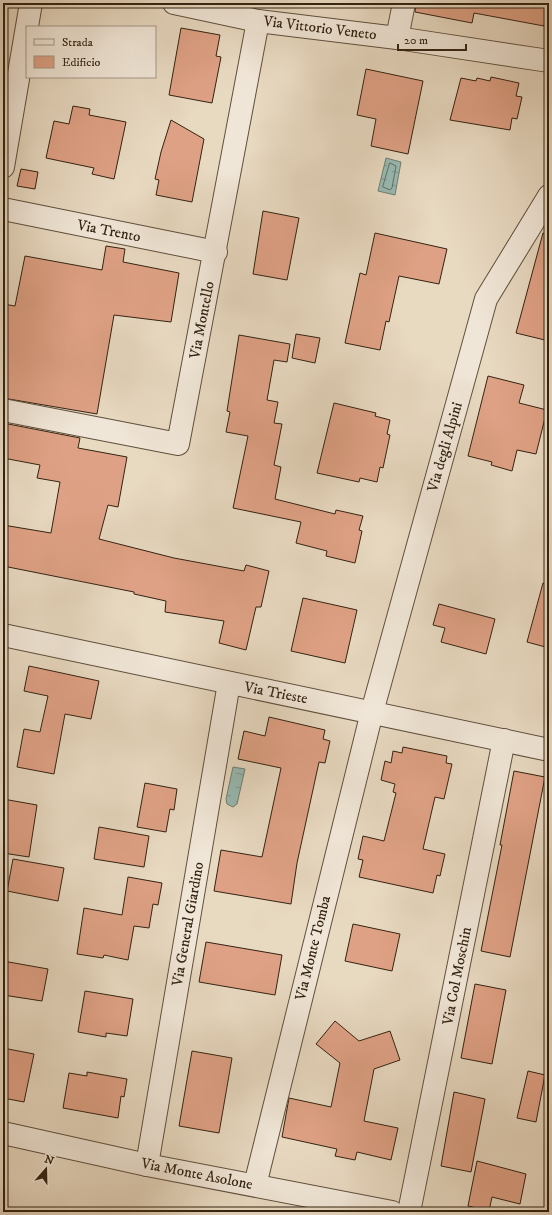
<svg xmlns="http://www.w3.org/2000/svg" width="552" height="1215" font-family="'IM FELL DW Pica',serif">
  <defs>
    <pattern id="water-ripples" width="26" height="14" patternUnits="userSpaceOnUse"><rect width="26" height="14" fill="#97bab3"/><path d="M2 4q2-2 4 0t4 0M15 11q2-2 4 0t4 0" fill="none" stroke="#7c9790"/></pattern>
  </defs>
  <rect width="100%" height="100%" fill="#e8d9c1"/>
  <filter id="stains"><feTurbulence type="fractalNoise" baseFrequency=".005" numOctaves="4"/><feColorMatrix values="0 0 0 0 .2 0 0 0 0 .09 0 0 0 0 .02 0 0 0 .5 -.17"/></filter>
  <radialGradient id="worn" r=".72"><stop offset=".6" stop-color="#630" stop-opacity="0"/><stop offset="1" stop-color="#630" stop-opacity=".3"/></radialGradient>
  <!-- water -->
  <g fill="url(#water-ripples)" stroke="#6f7e72">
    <path d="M386,158L401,162L395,195L378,191Z"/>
    <path d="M233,767L245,769L237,804L233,807L227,804L226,799Z"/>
  </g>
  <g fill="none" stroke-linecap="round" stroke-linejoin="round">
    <!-- shore -->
    <path stroke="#656e62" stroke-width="1" d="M390,163L396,166L392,188L390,190L383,187Z"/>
  </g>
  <!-- building -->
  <g fill="#dfa185" stroke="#332311">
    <path d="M416,3H548L544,26L474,13L472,23L415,12Z"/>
    <path d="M181,28L220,35L216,56L221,57L212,103L169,95Z"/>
    <path d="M366,69L423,81L408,154L371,146L376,119L357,115Z"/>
    <path d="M491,77L519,83L516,96L522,97L517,119L512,118L510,130L450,120L461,78L476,81L477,78L490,81Z"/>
    <path d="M73,106L90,109L89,115L126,122L114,179L92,174L94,168L46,158L54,121L69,124Z"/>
    <path d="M171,120L204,139L192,202L156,195L159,180L155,179L161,152Z"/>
    <path d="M21,169L38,172L35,189L17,186Z"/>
    <path d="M263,211L299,218L287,280L253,274Z"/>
    <path d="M375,233L447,249L439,284L399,276L389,322L386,321L380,350L345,343L360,273L366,275Z"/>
    <path d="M543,233L549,234V341L516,333Z"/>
    <path d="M106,246L125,249L123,262L179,273L171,322L114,315L97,414L3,398V304L15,306L25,256L102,270Z"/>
    <path d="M296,334L320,338L315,363L292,358Z"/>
    <path d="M239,335L290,344L287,362L274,360L267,400L278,402L274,423L282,424L274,465L281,467L275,499L335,514L336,510L363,516L359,530L362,531L355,563L326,556L327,551L296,543L301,522L233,508L248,436L226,432L230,412L227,411Z"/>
    <path d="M488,376L524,385L519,403L547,410L536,454L517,450L512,471L491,465L492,462L468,456Z"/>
    <path d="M334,403L376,413L375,416L390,420L387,434L390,435L383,468L380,467L377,482L360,478L359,482L317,473Z"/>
    <path d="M3,423L80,438L78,448L127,457L118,507L108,505L99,539L174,558L244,571L246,565L269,571L261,607H256L246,650L219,643L224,621L165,612L166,601L134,594V592L3,566V525L51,533L60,482L37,478L40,465L3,458Z"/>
    <path d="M543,583L549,584V648L527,642Z"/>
    <path d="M303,598L357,610L345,663L291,651Z"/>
    <path d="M439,604L495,619L486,654L441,642L445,628L433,625Z"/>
    <path d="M29,666L99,681L91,719L65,714L54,774L17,767L24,729L40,732L48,696L24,691Z"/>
    <path d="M269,717L325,730L323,739L330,741L325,763L319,762L297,863L291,904L214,891L221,850L262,857L281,768L238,759L244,731L265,736Z"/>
    <path d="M403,747L447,756L446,763L452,764L444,799L435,797L423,849L445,854L440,876L437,875L433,893L359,877L363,860L358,859L363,836L384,841L396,793L393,792L395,784L381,780L385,761L391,763L393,751L402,753Z"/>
    <path d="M514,771L545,777L510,957L481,951L502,845H500Z"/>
    <path d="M145,783L177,789L174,810L170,809L166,832L137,827Z"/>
    <path d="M3,799L37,805L29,857L3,853Z"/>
    <path d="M99,827L149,836L144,867L94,859Z"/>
    <path d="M13,859L64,868L58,901L7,891Z"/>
    <path d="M128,877L162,883L158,905L153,904L149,928L134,926L128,960L104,955L103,958L77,954L84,908L122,915Z"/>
    <path d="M353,924L400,934L392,971L345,961Z"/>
    <path d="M206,942L282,955L275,995L199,982Z"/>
    <path d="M3,961L48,969L42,1001L3,995Z"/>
    <path d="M475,984L506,990L492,1064L461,1058Z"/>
    <path d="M85,991L133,999L127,1036L106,1033V1037L78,1032Z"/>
    <path d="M335,1021L359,1041L390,1031L400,1060L374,1069L364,1121L398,1128L391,1160L357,1152L355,1160L335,1156L337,1149L282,1137L289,1098L331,1107L340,1063L316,1044Z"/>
    <path d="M3,1048L34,1054L24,1102L3,1098Z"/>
    <path d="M192,1051L232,1058L219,1133L179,1126Z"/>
    <path d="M528,1071L545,1075L536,1122L517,1118Z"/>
    <path d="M87,1072L127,1079L124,1097L121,1096L118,1118L63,1108L69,1073L87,1076Z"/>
    <path d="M454,1092L485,1099L471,1172L441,1166Z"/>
    <path d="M477,1161L526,1174L520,1204L492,1197L489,1211L468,1206Z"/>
  </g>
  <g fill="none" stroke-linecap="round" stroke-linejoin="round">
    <!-- minor casing -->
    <g stroke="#60503d" stroke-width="24">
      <g id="minor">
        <path d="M174,3L258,21L397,38L549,61"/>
        <path d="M397,38L404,3"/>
        <path d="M3,167L31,3"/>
        <path d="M3,209L216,252"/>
        <path d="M3,410L178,444L258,21"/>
        <path d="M3,635L549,750"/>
        <path d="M3,1133L147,1165L392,1212"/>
        <path d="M147,1165L229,683"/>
        <path d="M255,1185L372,712L486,299L549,196"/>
        <path d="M409,1212L504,740"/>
      </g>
    </g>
    <!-- minor -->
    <use href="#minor" stroke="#f0e6d7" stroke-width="22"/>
  </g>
  <g text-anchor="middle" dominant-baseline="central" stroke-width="4" stroke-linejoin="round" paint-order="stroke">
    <!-- street labels -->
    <g font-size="15" fill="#332311" stroke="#f0e6d7">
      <text transform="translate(320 28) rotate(7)">Via Vittorio Veneto</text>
      <text transform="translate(109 231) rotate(11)">Via Trento</text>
      <text transform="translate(202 320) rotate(-79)">Via Montello</text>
      <text transform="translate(445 447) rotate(-74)">Via degli Alpini</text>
      <text transform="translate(276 693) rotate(11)">Via Trieste</text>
      <text transform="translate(188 924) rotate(-80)">Via General Giardino</text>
      <text transform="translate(313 948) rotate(-76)">Via Monte Tomba</text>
      <text transform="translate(457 976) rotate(-79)">Via Col Moschin</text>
      <text transform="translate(197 1174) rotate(11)">Via Monte Asolone</text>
    </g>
  </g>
  <!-- margin -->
  <rect width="552" height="1215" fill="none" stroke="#e8d9c1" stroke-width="16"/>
  <rect x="4" y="4" width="544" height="1207" fill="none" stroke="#332311" stroke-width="2"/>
  <rect x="8" y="8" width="536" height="1199" fill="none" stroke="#332311"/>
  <!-- legend -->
  <rect x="26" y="26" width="130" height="52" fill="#f0e6d7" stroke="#a49888"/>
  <rect x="34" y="39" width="20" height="6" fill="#f0e6d7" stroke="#a49888"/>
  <text x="62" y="46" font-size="12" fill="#332311">Strada</text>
  <rect x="34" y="56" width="20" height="12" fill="#dfa185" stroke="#a49888"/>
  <text x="62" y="66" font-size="12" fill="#332311">Edificio</text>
  <!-- north arrow -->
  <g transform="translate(46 1169) rotate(20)" stroke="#f0e6d7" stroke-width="3" paint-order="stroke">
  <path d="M0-3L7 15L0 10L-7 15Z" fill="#332311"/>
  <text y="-6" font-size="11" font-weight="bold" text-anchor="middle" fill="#332311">N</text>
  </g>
  <!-- scale -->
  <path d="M398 44v6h68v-6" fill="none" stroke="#332311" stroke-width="2"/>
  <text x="404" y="44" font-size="12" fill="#332311" stroke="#f0e6d7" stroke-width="3" paint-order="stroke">20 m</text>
  <rect width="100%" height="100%" filter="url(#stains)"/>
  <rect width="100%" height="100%" fill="url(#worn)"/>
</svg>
